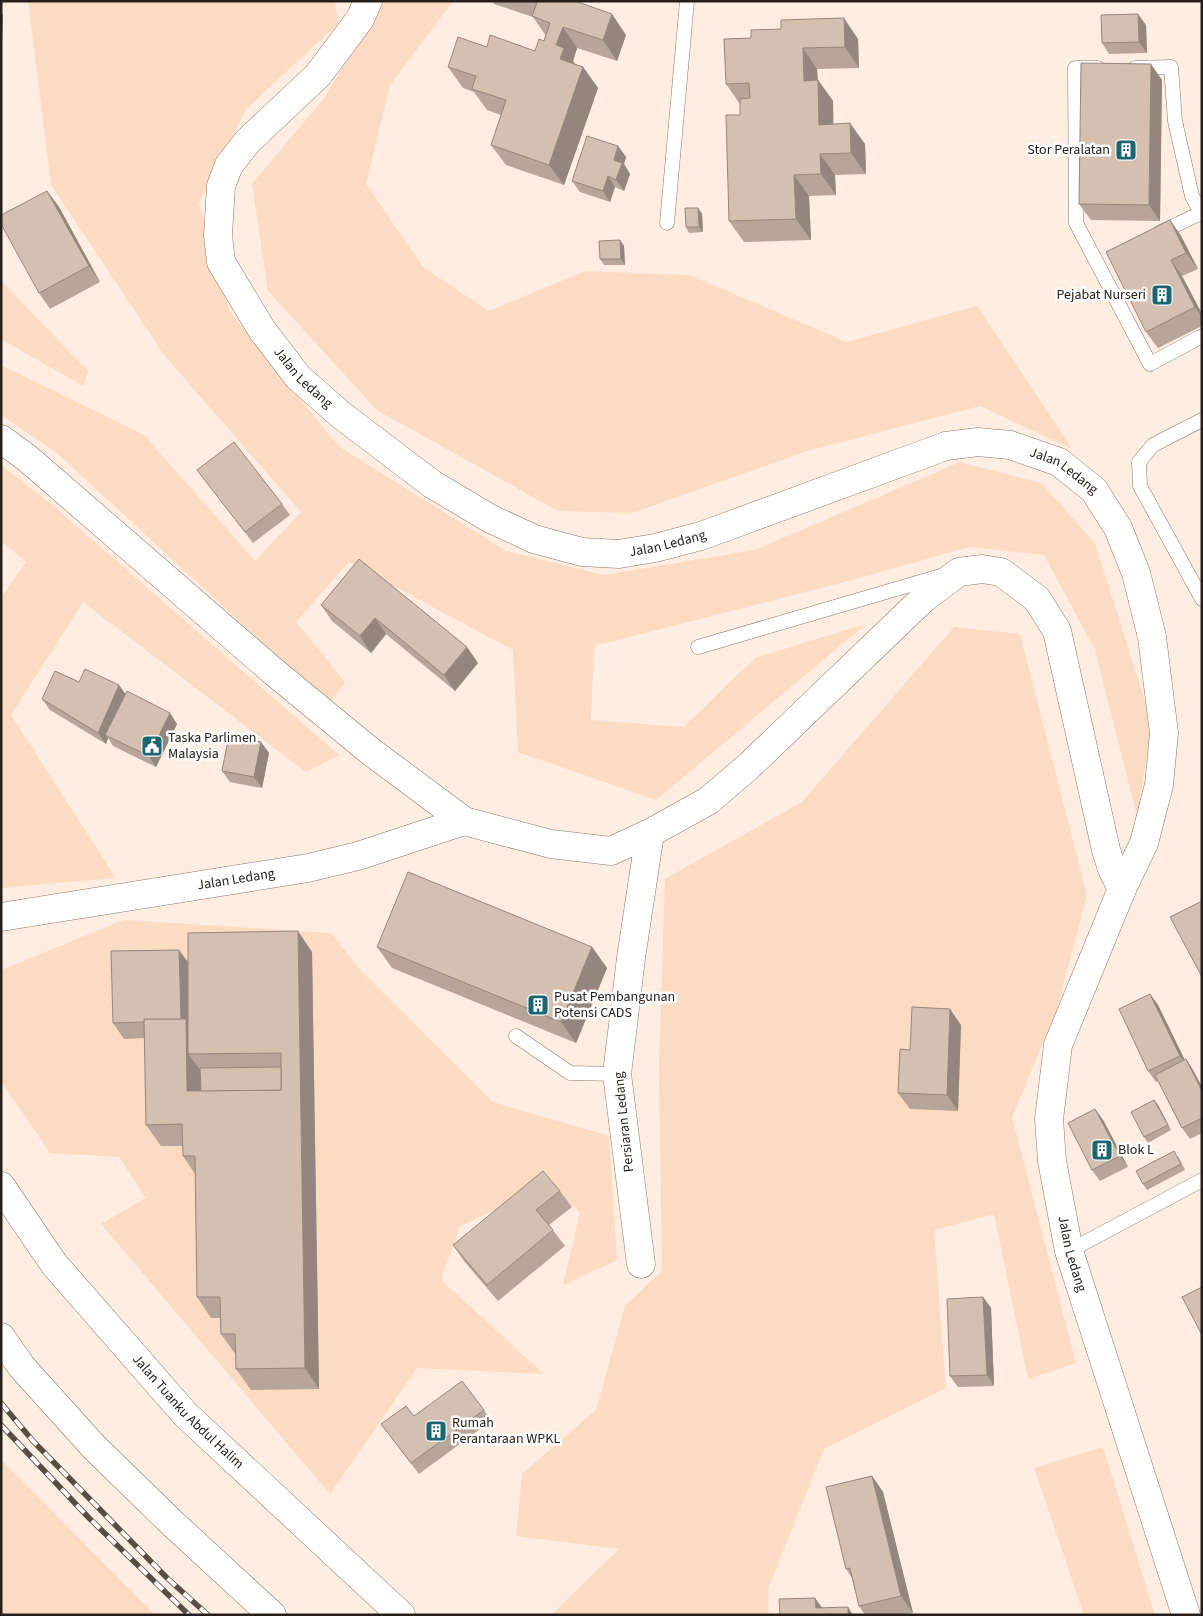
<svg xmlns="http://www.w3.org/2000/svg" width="1203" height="1616" font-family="'Source Sans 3',sans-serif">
  <rect width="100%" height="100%" fill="#feede0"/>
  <!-- green -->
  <g fill="#fcdbc3">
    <path d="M28,1H335L338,24L246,109L199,203L229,310L338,446L506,551L604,575L755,550L960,462L1041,483L1095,543L1152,723L1137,816L1095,650L1044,555L970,547L837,584L594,646L591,720L684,727L755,658L866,624L656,800L518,752L513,650L349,562L296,622L345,682L329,704L57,453L1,415V365L144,435L255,561L301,512L165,356L51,185Z"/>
    <path d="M382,1H453L390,85L366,184L423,267L489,311L585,271L689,275L847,342L977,306L1072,449L980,406L807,451L632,513L558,511L377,410L268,291L252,184L325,97Z"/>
    <path d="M1,281L88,371L83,386L1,339Z"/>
    <path d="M1,465L50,503L339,755L306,772L83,602L11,715L116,878L1,888V598L26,562L1,541Z"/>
    <path d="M954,627L1020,634L1087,895L1057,1009L1012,1117L1076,1363L1028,1379L994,1214L934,1230L946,1388L824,1449L768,1589L769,1615H551L619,1549L516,1536L522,1474L596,1410L625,1306L662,1271L659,1067L665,879L802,802Z"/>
    <path d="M124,920L331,933L361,971L493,1102L609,1136L617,1260L563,1285L580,1212L549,1185L460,1226L441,1280L544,1374L417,1368L330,1494L101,1224L146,1198L119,1157L50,1153L1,1081V970Z"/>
    <path d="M1103,1447L1155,1615H1084L1034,1468Z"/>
    <path d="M1,1460L2,1461L155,1615H1Z"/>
  </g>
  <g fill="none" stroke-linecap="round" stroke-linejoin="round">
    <!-- service casing -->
    <g stroke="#897668" stroke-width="15">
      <g id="service">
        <path d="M1098,68H1075L1076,223L1150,364L1202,336"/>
        <path d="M1135,68L1171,67L1175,121L1192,196L1202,214"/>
        <path d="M667,223L687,1"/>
        <path d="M1159,233L1201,213"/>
        <path d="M1202,420L1153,445L1139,462L1140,486L1202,599"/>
        <path d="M698,647L944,575"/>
        <path d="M516,1036L570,1073L617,1074"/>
        <path d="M1069,1251L1202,1180"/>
      </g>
    </g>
    <!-- minor casing -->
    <g stroke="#897668" stroke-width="29">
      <g id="minor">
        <path id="s1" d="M368,1L360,19L318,75L248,141L229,165L221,186L218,235L221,262L262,330L298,377L341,415L432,484L489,518L534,539L582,552L619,554L655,548L701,536L946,446L978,442L1010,445L1059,462L1094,490L1118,528L1136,573L1152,637L1164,733L1159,785L1144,843L1122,889L1058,1045L1049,1119L1052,1161L1069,1251L1186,1615"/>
        <path d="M1,439L27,458L274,672L370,751L464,821L551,844L611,851L650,833L708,801L750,765L923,599L959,572L982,569L1001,572L1037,599L1057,631L1106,850L1112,869L1122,889"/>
        <path id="s2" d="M1,917L308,868L358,856L464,821"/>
        <path d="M641,1264L617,1074L631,958L650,833"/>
      </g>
    </g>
    <!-- primary casing -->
    <g stroke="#897668" stroke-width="29">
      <g id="primary">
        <path id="s3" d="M1,1186L54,1264L185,1414L401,1615"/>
        <path d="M1,1337L21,1366L94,1447L171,1522L272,1615"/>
      </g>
    </g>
    <!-- service -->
    <use href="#service" stroke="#fff" stroke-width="14"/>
    <!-- minor -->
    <use href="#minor" stroke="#fff" stroke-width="28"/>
    <!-- primary -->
    <use href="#primary" stroke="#fff" stroke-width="28"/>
    <!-- rail casing -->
    <g stroke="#564d45" stroke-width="5.5">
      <g id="rail">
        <path d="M1,1403L33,1441L167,1578L208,1615"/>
        <path d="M1,1425L89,1518L189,1615"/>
      </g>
    </g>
    <!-- rail -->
    <use href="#rail" stroke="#fff" stroke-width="4" stroke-dasharray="11" stroke-linecap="butt"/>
  </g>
  <!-- wall -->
  <g fill="#b6a598">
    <path d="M492,1H575L626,35L617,61L577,48L573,61L575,64L583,67L598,88L564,185L506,165L491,145L501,115L487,110L474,92L463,88L448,67L487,47L535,51L544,41L546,36L533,17L494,4Z"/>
    <path d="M1146,25L1147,53L1109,54L1102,43Z"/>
    <path d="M781,29L858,39L859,68L817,69L818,80L833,101V124L865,144L866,174L835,175L836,195L809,196L811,240L744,242L729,221L740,115V104L726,84L751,38Z"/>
    <path d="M1162,80L1160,221L1091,220L1079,204Z"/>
    <path d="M618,146L626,157L624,164L630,174L624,191L615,187L610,202L580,192L572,181Z"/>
    <path d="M47,191L59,207L100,282L50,309L39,293Z"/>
    <path d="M698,208L702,214L703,232L689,233L686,227Z"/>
    <path d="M1170,220L1181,236L1198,269L1182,276L1202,314V326L1158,348L1146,332Z"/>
    <path d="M620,240L624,246L625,265H604L600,259Z"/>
    <path d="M197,470L282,504L290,515L253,543Z"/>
    <path d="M359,559L478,663L455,691L386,634L371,653L332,621L321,605Z"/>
    <path d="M79,682L125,694L177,724L156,767L113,746L108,738L106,744L50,710L42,699Z"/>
    <path d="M261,742L269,753L262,788L230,782L222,771Z"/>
    <path d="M377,947H592L607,968L576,1043L392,968Z"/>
    <path d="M312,952L319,1389L251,1390L236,1369V1355L221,1334L220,1318H211L197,1297L195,1174L183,1156V1146H161L146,1125L145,1038L124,1039L113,1023L188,962Z"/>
    <path d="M1150,994L1158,1005L1185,1060L1186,1059L1193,1070L1202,1087V1133L1190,1139L1182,1128L1158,1081L1156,1082L1148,1071Z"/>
    <path d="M961,1025L958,1111L910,1109L898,1093L910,1050Z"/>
    <path d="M1154,1100L1158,1105L1171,1130L1148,1143L1144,1137Z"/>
    <path d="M1095,1109L1103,1120L1128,1167L1100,1181L1092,1170Z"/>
    <path d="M1178,1156L1185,1170L1147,1190L1143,1184Z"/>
    <path d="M560,1191L572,1207L549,1225L565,1246L498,1301L464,1261L453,1245Z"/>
    <path d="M983,1297L991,1308L994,1386L958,1387L950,1376Z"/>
    <path d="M484,1410L491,1421L419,1474L381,1424L414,1416Z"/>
    <path d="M872,1476L883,1492L913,1613L903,1615H865L859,1606L852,1578L846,1569Z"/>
  </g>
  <!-- shaded-wall -->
  <g fill="#94867c">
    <path d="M1,12L3,15L1,67Z"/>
    <path d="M612,14L626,35L617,61L603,40Z"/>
    <path d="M1138,14L1146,25L1147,53L1139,42Z"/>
    <path d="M844,18L858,39L859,68L845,47Z"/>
    <path d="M563,27L577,48L573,61L578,69L560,59L556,45Z"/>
    <path d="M803,48L817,69L818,93V80L833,101L834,145L819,125L804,81Z"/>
    <path d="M1151,64L1162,80L1160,221L1149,205Z"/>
    <path d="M583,67L598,88L564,185L549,165Z"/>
    <path d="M850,123L865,144L866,174L851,153Z"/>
    <path d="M618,146L626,157L624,164L630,174L624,191L616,180L614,160Z"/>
    <path d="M820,154L835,175L836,195L821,174Z"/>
    <path d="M794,175L809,196L811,240L796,219Z"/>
    <path d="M608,176L615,187L610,202L603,191Z"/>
    <path d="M47,191L59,207L100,282L89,266Z"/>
    <path d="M698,208L702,214L703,232L699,227Z"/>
    <path d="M1170,220L1181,236L1198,269L1186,253Z"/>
    <path d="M620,240L624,246L625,265L621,259Z"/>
    <path d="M1171,260L1182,276L1202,314V317L1195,307Z"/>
    <path d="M375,618L386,634L371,653L360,636Z"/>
    <path d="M467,647L478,663L455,691L444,675Z"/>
    <path d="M119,685L127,696L105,735L108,738L106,744L98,733Z"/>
    <path d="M170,713L177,724L156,767L149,756Z"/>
    <path d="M261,742L269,753L262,788L254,777Z"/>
    <path d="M298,931L312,952L319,1389L305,1368Z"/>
    <path d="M592,947L607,968L576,1043L561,1022Z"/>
    <path d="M179,950L191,966L188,1054L201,1071V1112L187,1091L181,1021Z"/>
    <path d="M1150,994L1158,1005L1188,1067L1180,1056Z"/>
    <path d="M950,1009L961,1025L958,1111L947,1095Z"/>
    <path d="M1186,1059L1193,1070L1202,1087V1091Z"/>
    <path d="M1154,1100L1158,1105L1171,1130L1168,1125Z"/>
    <path d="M1095,1109L1103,1120L1128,1167L1120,1156Z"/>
    <path d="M983,1297L991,1308L994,1386L987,1375Z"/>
    <path d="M872,1476L883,1492L913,1613L901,1596Z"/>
    <path d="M815,1598L823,1609L816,1608Z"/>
    <path d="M848,1607L853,1615H848Z"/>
  </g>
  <!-- building -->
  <g fill="#d4c0b1" stroke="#94867c">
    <path d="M533,1H575L612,14L603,40L563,27L556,45L564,48L560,59L583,67L549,165L491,145L506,100L472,89L476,76L448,67L458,37L487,47L490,35L535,51L539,39L544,41L550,23L532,16L537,3Z"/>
    <path d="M1138,14L1139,42L1102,43L1101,15Z"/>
    <path d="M844,18L845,47L803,48L804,81L818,80L819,125L850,123L851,153L820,154L821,174L794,175L796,219L729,221L726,115H740V99L750,98L749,83L726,84L724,39L751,38V30L781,29V20Z"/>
    <path d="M1081,63L1151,64L1149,205L1079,204Z"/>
    <path d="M587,136L618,146L614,160L622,163L616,180L608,176L603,191L572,181Z"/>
    <path d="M47,191L89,266L39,293L1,224V215Z"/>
    <path d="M685,208H698L699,227H686Z"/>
    <path d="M1170,220L1186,253L1171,260L1195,307L1146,332L1106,252Z"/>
    <path d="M620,240L621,259H600L599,241Z"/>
    <path d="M234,442L282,504L245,532L197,470Z"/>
    <path d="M359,559L467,647L444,675L375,618L360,636L321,605Z"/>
    <path d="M85,669L119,685L98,733L42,699L55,671L79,682Z"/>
    <path d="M127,691L170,713L149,756L105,735Z"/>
    <path d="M229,735L261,742L254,777L222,771Z"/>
    <path d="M408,872L592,947L561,1022L377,947Z"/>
    <path d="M1202,901V977L1170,917Z"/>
    <path d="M298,931L305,1368L236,1369L235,1334H221L220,1297H197L195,1156H183L182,1124L146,1125L144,1019H186L187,1091L281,1090V1053L188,1054V933Z"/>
    <path d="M179,950L181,1019H144V1022L113,1023L111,951Z"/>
    <path d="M1150,994L1180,1056L1148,1071L1119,1009Z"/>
    <path d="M912,1007L950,1009L947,1095L898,1093L900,1049L910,1050Z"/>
    <path d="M1186,1059L1202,1091V1118L1182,1128L1155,1075Z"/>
    <path d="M281,1067V1090L201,1091L200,1068Z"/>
    <path d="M1154,1100L1168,1125L1144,1137L1131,1112Z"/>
    <path d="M1095,1109L1120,1156L1092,1170L1068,1123Z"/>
    <path d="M1174,1151L1181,1164L1143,1184L1136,1171Z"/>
    <path d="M543,1171L560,1191L536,1210L553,1230L487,1285L453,1245Z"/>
    <path d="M1202,1287V1335L1182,1297Z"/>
    <path d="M983,1297L987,1375L950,1376L947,1299Z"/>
    <path d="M462,1381L484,1410L411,1463L381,1424L406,1406L414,1416Z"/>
    <path d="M872,1476L901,1596L859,1606L850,1568L846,1569L826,1487Z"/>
    <path d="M815,1598L816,1608L848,1607V1615H780L779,1599Z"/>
  </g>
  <!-- icons -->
  <defs>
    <g id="building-square" transform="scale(1.125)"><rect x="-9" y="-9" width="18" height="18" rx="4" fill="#1a6570" stroke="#fff"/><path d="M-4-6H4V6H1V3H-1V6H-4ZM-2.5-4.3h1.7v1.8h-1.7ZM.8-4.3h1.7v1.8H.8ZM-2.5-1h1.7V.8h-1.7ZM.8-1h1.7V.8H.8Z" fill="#fff"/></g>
    <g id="civic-square" transform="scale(1.125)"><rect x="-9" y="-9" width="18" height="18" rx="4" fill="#1a6570" stroke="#fff"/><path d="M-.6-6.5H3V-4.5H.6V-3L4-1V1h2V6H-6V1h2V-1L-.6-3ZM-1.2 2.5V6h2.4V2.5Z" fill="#fff"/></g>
  </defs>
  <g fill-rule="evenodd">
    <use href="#building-square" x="1126" y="150"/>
    <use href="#building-square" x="1162" y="295"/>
    <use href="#civic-square" x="152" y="746"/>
    <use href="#building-square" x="538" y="1005"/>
    <use href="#building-square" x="1102" y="1150"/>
    <use href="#building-square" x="436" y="1431"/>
  </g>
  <g text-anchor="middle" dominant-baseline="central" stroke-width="5" stroke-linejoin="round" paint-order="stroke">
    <!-- poi labels -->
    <g font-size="14" fill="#27201a" stroke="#fff" text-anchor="start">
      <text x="1110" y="150" text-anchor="end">Stor Peralatan</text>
      <text x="1146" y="295" text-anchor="end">Pejabat Nurseri</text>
      <text x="168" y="738">Taska Parlimen<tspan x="168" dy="16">Malaysia</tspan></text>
      <text x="554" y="997">Pusat Pembangunan<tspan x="554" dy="16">Potensi CADS</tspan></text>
      <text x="1118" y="1150">Blok L</text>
      <text x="452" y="1423">Rumah<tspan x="452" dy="16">Perantaraan WPKL</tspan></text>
    </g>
    <!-- street labels -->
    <g font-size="14" fill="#27201a" stroke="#fff">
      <text stroke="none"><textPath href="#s1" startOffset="458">Jalan Ledang</textPath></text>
      <text stroke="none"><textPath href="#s1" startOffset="1298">Jalan Ledang</textPath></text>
      <text stroke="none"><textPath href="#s1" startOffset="878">Jalan Ledang</textPath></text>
      <text stroke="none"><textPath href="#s2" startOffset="238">Jalan Ledang</textPath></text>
      <text transform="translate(624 1122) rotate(-96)">Persiaran Ledang</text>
      <text stroke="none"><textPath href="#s1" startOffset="2134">Jalan Ledang</textPath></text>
      <text stroke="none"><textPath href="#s3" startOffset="294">Jalan Tuanku Abdul Halim</textPath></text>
    </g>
  </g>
  <!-- border -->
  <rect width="1203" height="1616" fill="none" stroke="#27201a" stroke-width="5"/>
</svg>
